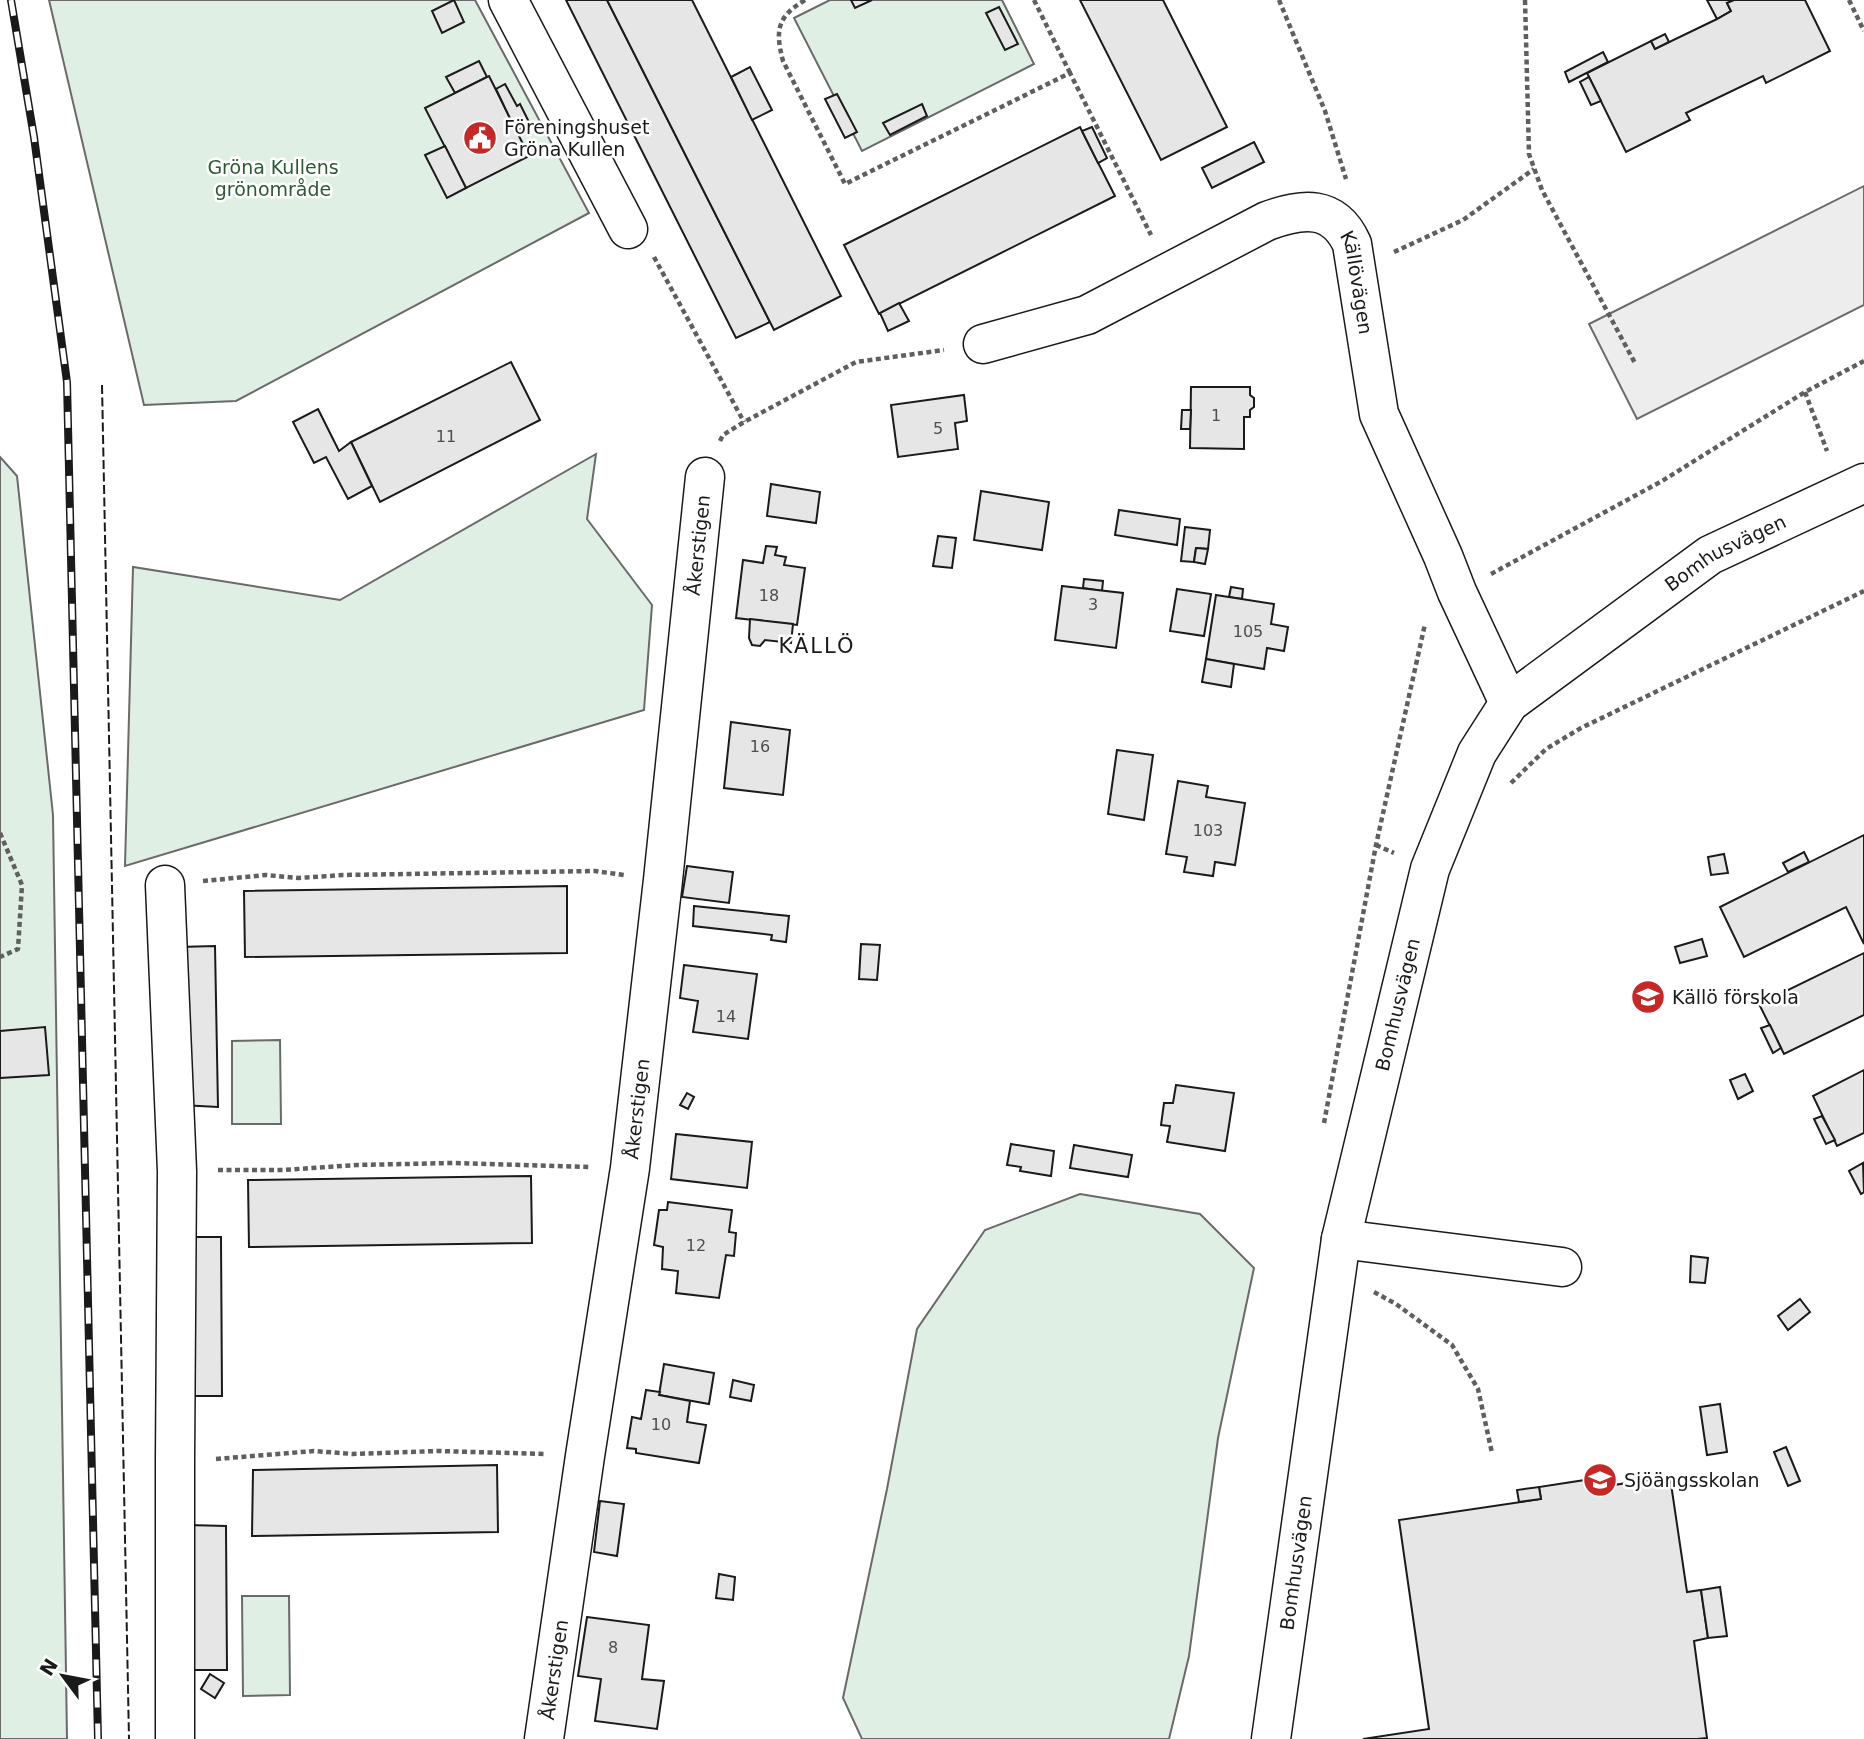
<svg xmlns="http://www.w3.org/2000/svg" width="1864" height="1739" font-family="'DejaVu Sans',sans-serif">
  <rect width="100%" height="100%" fill="#fff"/>
  <!-- green -->
  <g fill="#e0efe3" stroke="#6a6a6a" stroke-width="2">
    <path d="M49,0H475L589,213L236,401L144,405Z"/>
    <path d="M830,0H1002L1034,64L862,151L794,18Z"/>
    <path d="M596,454L587,519L652,605L644,710L125,866L133,567L340,600Z"/>
    <path d="M0,457L17,476L53,815L67,1739H0Z"/>
    <path d="M280,1040L281,1124H232V1041Z"/>
    <path d="M1080,1194L1200,1214L1254,1268L1218,1438L1189,1656L1169,1739H862L843,1698L887,1489L917,1329L985,1230Z"/>
    <path d="M242,1596H289L290,1695L243,1696Z"/>
  </g>
  <!-- parking -->
  <path fill="#ededed" stroke="#6a6a6a" stroke-width="2" d="M1864,186V305L1637,419L1589,324Z"/>
  <!-- building -->
  <g fill="#e6e6e6" stroke="#1a1a1a" stroke-width="2">
    <path d="M454,0L464,22L442,33L432,11Z"/>
    <path d="M566,0H607L770,322L736,338Z"/>
    <path d="M607,0H692L841,296L774,330Z"/>
    <path d="M851,0H872L855,8Z"/>
    <path d="M1080,0H1163L1227,127L1161,160Z"/>
    <path d="M1707,0H1731V2L1727,3L1731,11L1717,19Z"/>
    <path d="M1734,0H1805L1830,51L1766,83L1763,76L1686,113L1690,120L1626,152L1587,73L1651,41L1655,49L1717,19L1731,11L1727,3Z"/>
    <path d="M999,7L1018,44L1005,50L986,13Z"/>
    <path d="M1665,34L1669,42L1655,49L1651,41Z"/>
    <path d="M1603,52L1608,62L1569,82L1565,72Z"/>
    <path d="M479,61L487,77L455,93L446,77Z"/>
    <path d="M750,67L772,110L752,120L731,77Z"/>
    <path d="M489,76L529,156L466,188L425,108Z"/>
    <path d="M1589,77L1601,101L1591,105L1580,82Z"/>
    <path d="M505,84L517,106L520,104L530,124L516,131L496,89Z"/>
    <path d="M837,94L857,132L845,138L825,99Z"/>
    <path d="M922,104L927,116L890,135L883,123Z"/>
    <path d="M1080,127L1115,196L879,314L844,245Z"/>
    <path d="M1092,127L1107,158L1098,163L1082,131Z"/>
    <path d="M1254,142L1264,162L1212,188L1202,168Z"/>
    <path d="M445,146L466,188L447,198L425,155Z"/>
    <path d="M899,303L909,321L888,331L880,313Z"/>
    <path d="M511,362L540,420L380,502L351,442Z"/>
    <path d="M1191,387H1250V395L1254,398V407L1250,410V417H1244V449L1190,448Z"/>
    <path d="M964,395L967,421L955,423L958,449L898,457L891,405Z"/>
    <path d="M318,409L339,451L351,442L372,486L348,499L326,457L314,463L293,422Z"/>
    <path d="M1182,410H1191L1190,429H1181Z"/>
    <path d="M771,484L820,492L816,523L767,516Z"/>
    <path d="M981,491L1049,502L1042,550L974,540Z"/>
    <path d="M1119,510L1180,519L1177,545L1115,535Z"/>
    <path d="M1185,527L1210,530L1208,549L1196,548L1194,562L1181,561Z"/>
    <path d="M938,536L956,538L952,568L933,566Z"/>
    <path d="M766,546L777,547L775,555L786,557L784,565L805,568L797,625L736,618L743,560L763,563Z"/>
    <path d="M1196,548L1208,549L1205,564L1194,562Z"/>
    <path d="M1084,579L1103,581L1102,591L1083,588Z"/>
    <path d="M1062,586L1123,593L1116,648L1055,640Z"/>
    <path d="M1231,587L1243,589L1242,599L1229,597Z"/>
    <path d="M1177,589L1211,594L1204,636L1170,631Z"/>
    <path d="M1216,595L1274,604L1271,624L1288,627L1284,651L1267,648L1264,669L1206,659Z"/>
    <path d="M750,619L793,624L791,643L765,640L760,646L752,645L749,638Z"/>
    <path d="M1206,659L1234,664L1231,687L1202,682Z"/>
    <path d="M731,722L790,730L783,795L724,788Z"/>
    <path d="M1117,750L1153,755L1144,820L1108,814Z"/>
    <path d="M1178,781L1208,786L1206,797L1245,803L1235,865L1215,862L1213,876L1184,872L1187,857L1166,854Z"/>
    <path d="M1864,835V944L1846,907L1744,957L1720,907Z"/>
    <path d="M1804,852L1809,862L1788,872L1783,863Z"/>
    <path d="M1724,854L1728,873L1711,875L1708,857Z"/>
    <path d="M687,866L733,872L729,903L682,897Z"/>
    <path d="M567,886V953L245,957L244,891Z"/>
    <path d="M694,906L789,916L786,942L771,940L772,935L693,926Z"/>
    <path d="M1702,939L1707,956L1680,963L1675,947Z"/>
    <path d="M861,944L880,945L877,980L859,979Z"/>
    <path d="M215,946L218,1107L180,1105L179,947Z"/>
    <path d="M1864,953V1015L1784,1054L1759,1004Z"/>
    <path d="M684,965L757,974L748,1039L693,1032L698,1001L680,998Z"/>
    <path d="M1770,1025L1781,1048L1773,1053L1761,1028Z"/>
    <path d="M45,1027L49,1075L0,1078V1031Z"/>
    <path d="M1864,1070V1133L1837,1146L1813,1096Z"/>
    <path d="M1745,1074L1753,1091L1738,1099L1730,1080Z"/>
    <path d="M1176,1085L1234,1093L1225,1151L1167,1142L1170,1126L1161,1125L1164,1103H1173Z"/>
    <path d="M687,1093L694,1097L688,1109L680,1105Z"/>
    <path d="M1822,1116L1835,1140L1826,1144L1814,1119Z"/>
    <path d="M676,1134L752,1142L747,1188L671,1179Z"/>
    <path d="M1011,1144L1054,1151L1051,1176L1020,1171L1021,1167L1007,1165Z"/>
    <path d="M1074,1145L1132,1155L1128,1177L1070,1168Z"/>
    <path d="M1863,1163L1864,1192L1861,1194L1849,1171Z"/>
    <path d="M531,1176L532,1243L249,1247L248,1180Z"/>
    <path d="M668,1202L732,1210L729,1232L736,1233L734,1256L726,1255L719,1298L676,1293L678,1271L662,1269L663,1247L654,1245L659,1210H667Z"/>
    <path d="M184,1237H221L222,1396H186Z"/>
    <path d="M1691,1256L1708,1258L1705,1283L1690,1282Z"/>
    <path d="M1800,1299L1810,1312L1788,1330L1778,1316Z"/>
    <path d="M664,1364L714,1373L709,1404L659,1395Z"/>
    <path d="M733,1380L754,1385L751,1401L730,1397Z"/>
    <path d="M646,1390L660,1392L659,1395L690,1401L687,1422L706,1425L699,1463L636,1453V1449L627,1448L632,1417L641,1419Z"/>
    <path d="M1720,1404L1727,1452L1707,1455L1700,1407Z"/>
    <path d="M1786,1447L1800,1481L1788,1486L1774,1452Z"/>
    <path d="M497,1465L498,1532L252,1536L253,1470Z"/>
    <path d="M1609,1476L1610,1486L1599,1487L1598,1478Z"/>
    <path d="M1670,1477L1687,1592L1701,1590L1708,1638L1694,1641L1707,1738L1697,1739H1363L1429,1729L1399,1520L1541,1499L1539,1487L1598,1478L1599,1487Z"/>
    <path d="M1539,1487L1541,1499L1519,1502L1517,1490Z"/>
    <path d="M600,1501L624,1504L617,1556L594,1552Z"/>
    <path d="M188,1525L226,1526L227,1670H189Z"/>
    <path d="M719,1574L735,1577L733,1600L716,1598Z"/>
    <path d="M1720,1587L1727,1636L1708,1638L1701,1590Z"/>
    <path d="M587,1617L649,1625L642,1679L664,1681L657,1729L595,1721L601,1679L578,1676Z"/>
    <path d="M210,1674L224,1683L215,1698L201,1689Z"/>
  </g>
  <g fill="none" stroke-linecap="round" stroke-linejoin="round">
    <!-- minor casing -->
    <g stroke="#1a1a1a" stroke-width="41">
      <g id="minor">
        <path d="M508,0L628,229"/>
        <path id="s1" d="M983,344L1087,315L1267,221C1302,208 1334,204 1352,244L1379,414L1443,556L1457,592L1509,703"/>
        <path d="M165,885L177,1171L175,1461V1739"/>
        <path d="M1341,1239L1562,1267"/>
        <path id="s2" d="M544,1739L585,1456L630,1168L663,880L705,477"/>
        <path id="s3" d="M1271,1739L1341,1239L1430,869L1477,753L1509,703L1710,555L1864,483"/>
      </g>
    </g>
    <!-- path -->
    <g stroke="#5f5f5f" stroke-width="4.5" stroke-dasharray="5 3.5" stroke-linecap="butt">
      <path d="M805,0C777,17 775,30 783,61L845,184L1070,73L1151,235"/>
      <path d="M1034,0L1070,73"/>
      <path d="M1279,0L1325,111L1346,179"/>
      <path d="M1525,0L1529,154L1542,190L1636,365"/>
      <path d="M1849,0L1864,31"/>
      <path d="M1394,252L1463,220L1534,169"/>
      <path d="M654,257L744,422"/>
      <path d="M1805,392L1827,451"/>
      <path d="M720,441L723,435L744,422L856,362L944,350"/>
      <path d="M1491,574L1662,481L1805,392L1864,361"/>
      <path d="M1511,783L1546,749L1581,728L1864,591"/>
      <path d="M0,833L22,885L18,949L0,957"/>
      <path d="M1376,845L1394,853"/>
      <path d="M203,881L266,875L299,878L343,875L595,871L624,875"/>
      <path d="M1324,1123L1376,845L1425,624"/>
      <path d="M218,1170H283L356,1165L453,1163L591,1167"/>
      <path d="M1374,1292L1396,1304L1452,1345L1478,1389L1492,1453"/>
      <path d="M216,1459L314,1451L353,1454L437,1451L546,1454"/>
    </g>
    <!-- minor -->
    <use href="#minor" stroke="#fff" stroke-width="38"/>
    <!-- rail casing -->
    <g stroke="#1a1a1a" stroke-width="8">
      <path id="rail" d="M11,0L34,137L67,382L98,1739"/>
    </g>
    <!-- rail -->
    <use href="#rail" stroke="#fff" stroke-width="5" stroke-dasharray="16" stroke-linecap="butt"/>
    <!-- fence -->
    <path stroke="#1a1a1a" stroke-width="2" stroke-dasharray="9 3.5" stroke-linecap="butt" d="M102,385L129,1739"/>
  </g>
  <!-- icons -->
  <defs>
    <g id="civic-disc" transform="scale(1.75)"><circle r="9.5" fill="#c62828" stroke="#fff"/><path d="M-.6-6.5H3V-4.5H.6V-3L4-1V1h2V6H-6V1h2V-1L-.6-3ZM-1.2 2.5V6h2.4V2.5Z" fill="#fff"/></g>
    <g id="school-disc" transform="scale(1.75)"><circle r="9.5" fill="#c62828" stroke="#fff"/><path d="M0-5L7-2L0 1L-7-2ZM-4 1L0 2.5L4 1V4Q0 6-4 4Z" fill="#fff"/></g>
  </defs>
  <g fill-rule="evenodd">
    <use href="#civic-disc" x="480" y="138"/>
    <use href="#school-disc" x="1648" y="997"/>
    <use href="#school-disc" x="1600" y="1480"/>
  </g>
  <g text-anchor="middle" dominant-baseline="central" stroke-width="5" stroke-linejoin="round" paint-order="stroke">
    <!-- number labels -->
    <g font-size="16" fill="#4d4d4d">
      <text x="1216" y="415">1</text>
      <text x="938" y="428">5</text>
      <text x="446" y="436">11</text>
      <text x="769" y="595">18</text>
      <text x="1093" y="604">3</text>
      <text x="1248" y="631">105</text>
      <text x="760" y="746">16</text>
      <text x="1208" y="830">103</text>
      <text x="726" y="1016">14</text>
      <text x="696" y="1245">12</text>
      <text x="661" y="1424">10</text>
      <text x="613" y="1647">8</text>
    </g>
    <!-- poi labels -->
    <g font-size="19" fill="#1a1a1a" stroke="#fff" text-anchor="start">
      <text x="504" y="127">Föreningshuset<tspan x="504" dy="22">Gröna Kullen</tspan></text>
      <text x="1672" y="997">Källö förskola</text>
      <text x="1624" y="1480">Sjöängsskolan</text>
    </g>
    <!-- park labels -->
    <g font-size="19" fill="#2b5a34" stroke="#fff">
      <text x="273" y="167">Gröna Kullens<tspan x="273" dy="22">grönområde</tspan></text>
    </g>
    <!-- street labels -->
    <g font-size="19" fill="#1a1a1a" stroke="#fff">
      <text stroke="none"><textPath href="#s1" startOffset="450">Källövägen</textPath></text>
      <text stroke="none"><textPath href="#s2" startOffset="1204">Åkerstigen</textPath></text>
      <text stroke="none"><textPath href="#s3" startOffset="1334">Bomhusvägen</textPath></text>
      <text stroke="none"><textPath href="#s3" startOffset="746">Bomhusvägen</textPath></text>
      <text stroke="none"><textPath href="#s2" startOffset="637">Åkerstigen</textPath></text>
      <text stroke="none"><textPath href="#s3" startOffset="178">Bomhusvägen</textPath></text>
      <text stroke="none"><textPath href="#s2" startOffset="70">Åkerstigen</textPath></text>
    </g>
    <!-- neighbourhood labels -->
    <g font-size="21" letter-spacing="2" fill="#1a1a1a" stroke="#fff">
      <text x="817" y="646">KÄLLÖ</text>
    </g>
  </g>
  <!-- north arrow -->
  <g transform="translate(63 1676) rotate(302)" stroke="#ffffff" stroke-width="5" paint-order="stroke">
  <path d="M0-5L12 26L0 18L-12 26Z" fill="#1a1a1a"/>
  <text y="-10" font-size="19" font-weight="bold" text-anchor="middle" fill="#1a1a1a">N</text>
  </g>
</svg>
